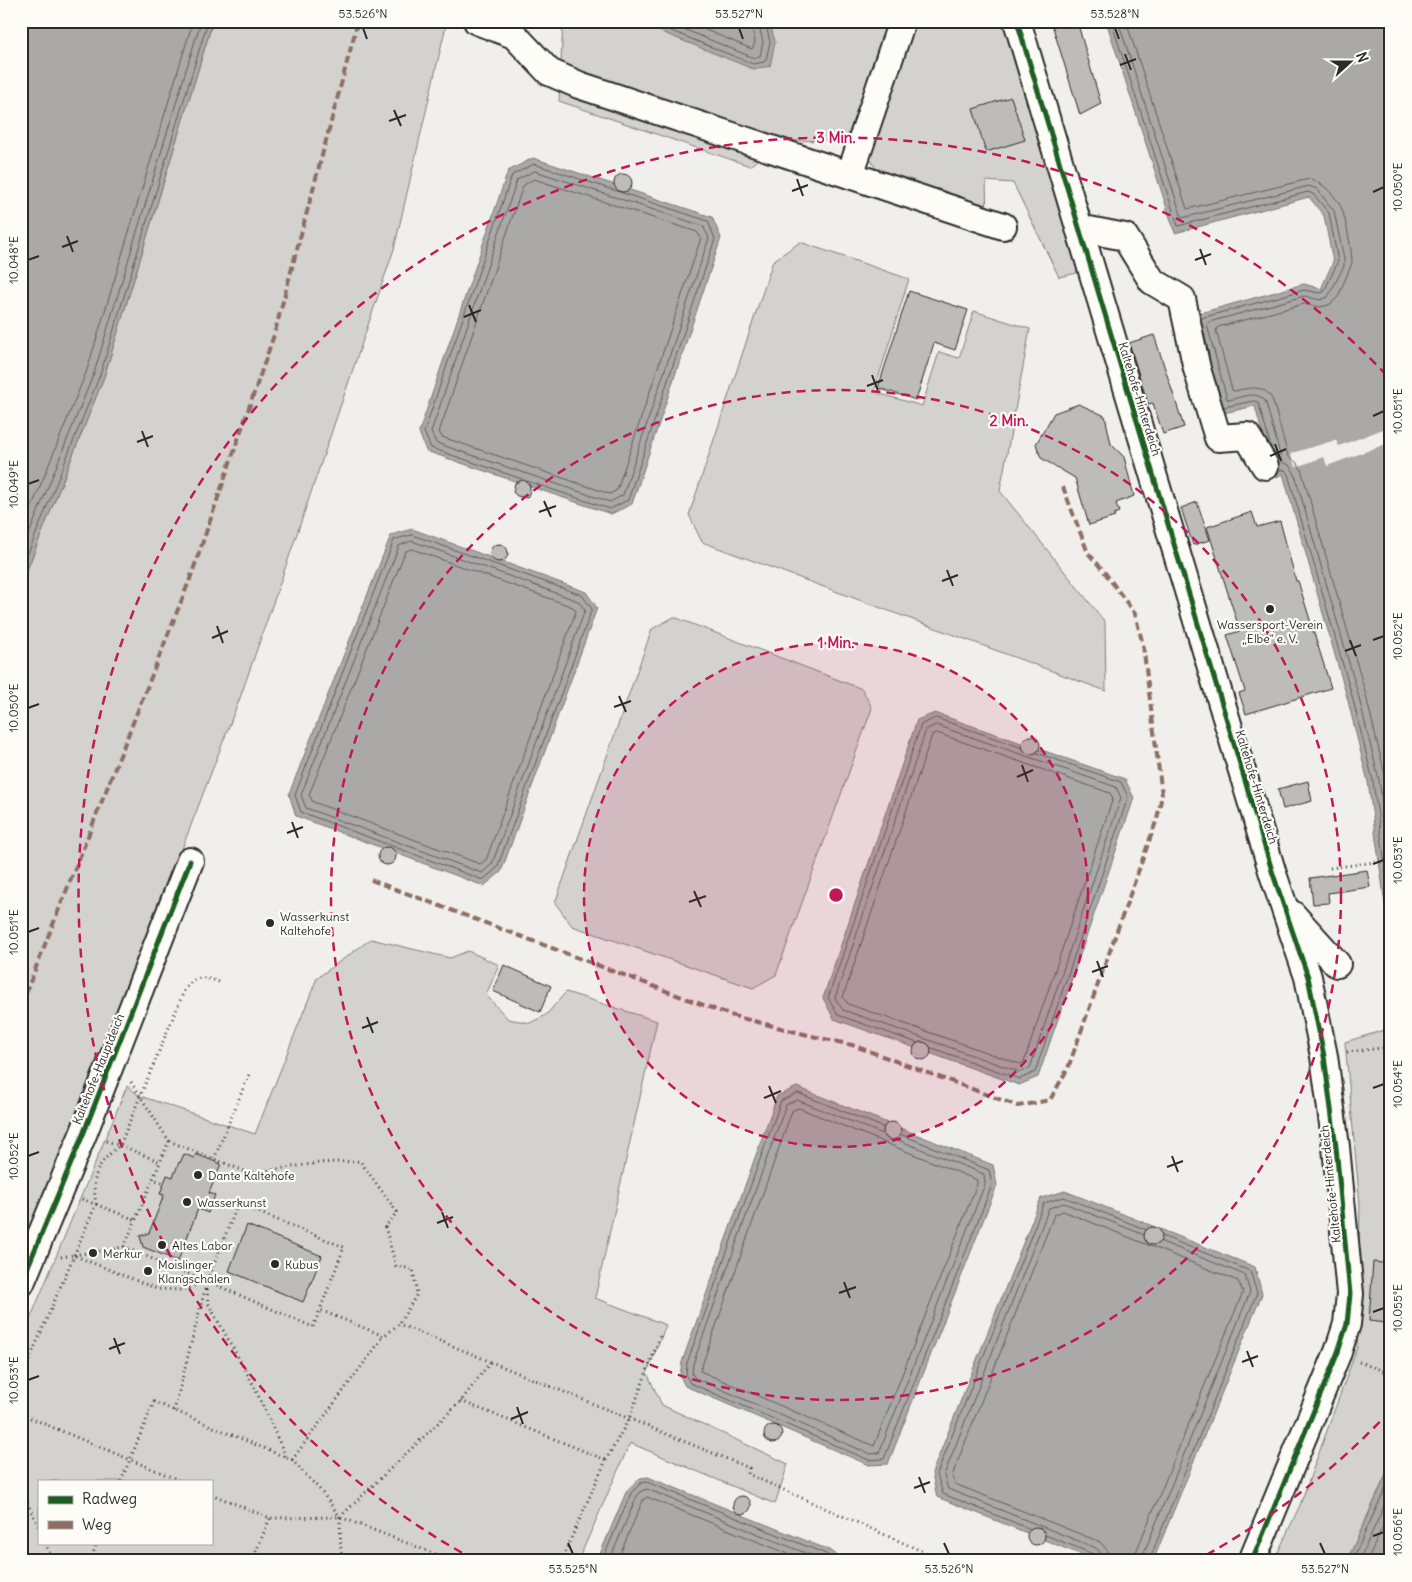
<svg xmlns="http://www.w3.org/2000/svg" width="1412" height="1582" font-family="Delius,sans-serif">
  <rect width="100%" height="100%" fill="#f0efeb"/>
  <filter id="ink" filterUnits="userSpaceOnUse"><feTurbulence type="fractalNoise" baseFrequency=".02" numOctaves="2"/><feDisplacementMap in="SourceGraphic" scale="10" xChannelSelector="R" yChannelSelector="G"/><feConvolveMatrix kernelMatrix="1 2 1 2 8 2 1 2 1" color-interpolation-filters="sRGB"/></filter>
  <g filter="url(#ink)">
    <!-- green -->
    <g fill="#d3d2cf" stroke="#7f7e7d" fill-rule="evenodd">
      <path d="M213,21H447L394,249L288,560L241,695L72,1135L21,1252V585L104,377Z"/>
      <path d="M563,21H1008L1081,272L1059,277L1013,183L986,181L987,218L885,182L857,140L779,141L750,166L559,101Z"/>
      <path d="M800,242L909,279L874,392L922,406L939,352L959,358L974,311L1030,329L1000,491L1105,622L1106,691L702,542L689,515L773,261Z"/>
      <path d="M674,617L862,689L872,708L776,975L753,988L572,926L555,903L652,629Z"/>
      <path d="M371,939L450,958L468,951L499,965L486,995L508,1019L530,1023L546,1015L566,992L657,1021L595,1298L666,1325L647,1373L662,1405L788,1464L775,1504L630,1443L578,1561H21V1341L127,1086L140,1096L255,1134L317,978ZM39,1481H211V1543H39Z"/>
      <path d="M1391,1028V1464L1347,1561H1274L1300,1505L1357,1348L1360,1205L1345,1042Z"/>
    </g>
    <!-- water -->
    <g fill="#aaa9a7" stroke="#777775">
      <path d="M21,21H213L104,377L21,585Z"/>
      <path d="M634,21H769L775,42L770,66L753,69Z"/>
      <path d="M1106,21H1391V919L1385,904L1368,782L1347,697L1283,474L1274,478L1255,406L1219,414L1193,315L1304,284L1321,289L1333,262L1324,216L1309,197L1175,233Z"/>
      <path d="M533,158L712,217L721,238L632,504L611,514L426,451L419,432L508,171Z"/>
      <path d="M412,529L586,592L597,608L501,872L484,886L296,816L289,794L391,535Z"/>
      <path d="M935,713L1125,779L1134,798L1038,1077L1019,1085L834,1019L823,998L917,720Z"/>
      <path d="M797,1087L993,1165L997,1185L888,1464L869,1465L685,1386L680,1376L682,1362L777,1096Z"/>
      <path d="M1065,1191L1255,1267L1262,1294L1153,1561H1097L937,1497L932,1473L1041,1198Z"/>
      <path d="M1391,1464V1561H1347Z"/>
      <path d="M648,1477L829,1550L839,1557V1561H597L627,1490L640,1478Z"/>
    </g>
    <!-- pier -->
    <path fill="#f0efeb" d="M1391,426V442L1327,466L1324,457L1296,467L1291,458L1292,453L1336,440L1339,446Z"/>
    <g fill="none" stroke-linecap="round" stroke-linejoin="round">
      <!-- shore -->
      <g stroke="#5e5d5d" stroke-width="1">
        <path d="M647,21L753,64L764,62L766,60L770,42L765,21"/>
        <path d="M664,21L754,58L760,56L763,42L758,21"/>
        <path d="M684,21L752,49L755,43L751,21"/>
        <path d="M1111,21L1178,226L1308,192L1313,194L1329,213L1338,261L1324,292L1319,293L1304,290L1201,318"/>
        <path d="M1118,21L1182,218L1309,186L1317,189L1334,211L1344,259V266L1328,297L1320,300L1304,296L1209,322L1207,325L1227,399L1229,400C1242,397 1259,389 1266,403L1282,462L1290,466L1294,472L1358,694L1379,780L1391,865"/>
        <path d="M1126,21L1187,209L1309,179C1321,180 1337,197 1342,209C1346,221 1352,250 1352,263L1338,297L1329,305L1320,307L1304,304L1218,327L1216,330L1232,390L1234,391C1250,388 1265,383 1273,401L1288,456L1297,463L1301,469L1365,692L1386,779L1391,810"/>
        <path d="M535,171L703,226L709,238L623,495L610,502L436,443L431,432L517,180Z"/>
        <path d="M534,179L697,232L701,238L617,490L610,494L442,437L439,432L523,186Z"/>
        <path d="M1224,407L1253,401L1258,402L1272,450"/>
        <path d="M1278,470H1285L1288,474L1352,696L1373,781L1391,906"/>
        <path d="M522,479L431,448L424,432L512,175L534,164L708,221L715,239L628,500L610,509L527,481"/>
        <path d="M21,534L87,370L193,21"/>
        <path d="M412,535L582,595L592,609L497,868L483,880L301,812L295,795L394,540Z"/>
        <path d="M412,541L578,601L585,610L492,864L482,873L306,808L301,795L399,546Z"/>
        <path d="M412,549L573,607L576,611L486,860L480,864L313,802L309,795L405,552Z"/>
        <path d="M21,554L94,373L201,21"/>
        <path d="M21,571L100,375L208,21"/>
        <path d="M936,718L1121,782L1128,797L1035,1072L1020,1079L838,1015L828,998L921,725Z"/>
        <path d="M936,725L1116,787L1121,798L1030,1068L1020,1072L843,1010L835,998L926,730Z"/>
        <path d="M937,733L1110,793L1113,798L1024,1062L1020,1064L848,1004L843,997L932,735Z"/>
        <path d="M798,1093L989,1170L992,1185L884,1459L869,1460L690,1383L686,1375L687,1363L781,1101Z"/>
        <path d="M797,1100L984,1174L985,1184L879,1453L870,1454L695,1378L692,1374L693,1364L786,1105Z"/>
        <path d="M799,1108L977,1180V1184L874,1446L700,1371L792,1111Z"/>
        <path d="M602,1561L631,1493L641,1483L647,1482L826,1554L834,1561"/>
        <path d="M609,1561L637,1496L641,1491L647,1489L825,1561"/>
        <path d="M617,1561L643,1500L647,1497L806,1561"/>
        <path d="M1097,1561L1096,1557L1093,1554L943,1494L937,1474L1044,1203L1064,1197L1250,1271L1257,1293L1149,1561"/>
        <path d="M1103,1561L1101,1553L1096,1548L948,1489L944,1475L1049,1208L1064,1203L1245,1275L1250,1292L1143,1555V1561"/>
        <path d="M1110,1561L1108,1551L1100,1542L955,1484L952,1476L1054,1215L1063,1211L1238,1281L1243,1292L1136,1552L1135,1561"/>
        <path d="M1352,1561L1391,1476"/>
        <path d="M1359,1561L1391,1491"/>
        <path d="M1367,1561L1391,1509"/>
      </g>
    </g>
    <!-- building -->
    <g fill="#bdbcb8" stroke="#2b2b2b">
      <path d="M1051,21H1077L1101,104L1080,115Z"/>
      <path d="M1011,97L1025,140L986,152L973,109Z"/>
      <circle cx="623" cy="183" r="9"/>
      <path d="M909,291L968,310L955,350L934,343L916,400L878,388Z"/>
      <path d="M1154,335L1184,427L1163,434L1153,403L1148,404L1129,343Z"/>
      <path d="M1079,404L1105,416L1111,444L1124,457L1134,496L1116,503L1119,512L1114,514L1115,517L1089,525L1075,478L1041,458L1036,444L1054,413Z"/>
      <path d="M523,480L527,482L530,486V491L527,498L517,496L513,492L515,483Z"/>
      <path d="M1197,502L1210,540L1193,545L1181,508Z"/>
      <path d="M1252,512L1257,527L1280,521L1296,581H1298L1331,688L1246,714L1239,693L1245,691L1227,635L1240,631L1207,527Z"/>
      <circle cx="499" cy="553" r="9"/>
      <circle cx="1031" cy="745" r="9"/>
      <path d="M1308,781L1312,801L1283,809L1278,789Z"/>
      <circle cx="387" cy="856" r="9"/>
      <path d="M1367,870L1370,887L1328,893L1329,903L1313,904L1310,878Z"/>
      <path d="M504,965L551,986L540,1012L493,991Z"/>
      <circle cx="922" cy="1051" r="9"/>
      <circle cx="892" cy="1131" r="9"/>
      <path d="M184,1154L194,1158L196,1154L221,1164L209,1193L215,1195L208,1213L198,1209L178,1261L143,1247L140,1236L149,1233L164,1195L160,1194L167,1175L173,1177L179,1162L180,1163Z"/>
      <path d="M247,1225L322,1256L303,1302L229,1271Z"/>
      <circle cx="1153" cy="1236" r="9"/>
      <path d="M1373,1262L1391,1264L1387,1323L1369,1321Z"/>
      <circle cx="773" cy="1434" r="9"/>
      <circle cx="742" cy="1505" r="9"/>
      <circle cx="1036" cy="1536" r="9"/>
    </g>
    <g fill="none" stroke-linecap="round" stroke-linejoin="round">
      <!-- minor casing -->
      <g stroke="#2b2b2b" stroke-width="30">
        <g id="minor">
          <path d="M477,21L514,35L549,72L579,85L1003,226"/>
          <path d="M1017,21L1273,874L1308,977L1324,1056L1336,1147L1350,1294L1347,1324L1338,1352L1252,1561"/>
          <path d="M850,175L902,21"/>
          <path d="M1079,228L1125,237L1152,281L1182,299L1197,369L1218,438L1247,436L1265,466"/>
          <path d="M1292,914L1337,964"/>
          <path d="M21,1283L84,1132L190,861"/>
        </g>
      </g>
      <!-- path -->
      <g stroke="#2b2b2b" stroke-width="3" stroke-dasharray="1 4" stroke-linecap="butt">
        <path d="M1330,868L1391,860"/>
        <path d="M1347,1052L1391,1047"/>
        <path d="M131,1082L169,1141L153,1179L164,1183"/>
        <path d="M106,1141L120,1145L160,1162"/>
        <path d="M169,1141L249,1173L319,1163L360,1161L397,1212L385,1227L396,1266L413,1269L417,1294L399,1324"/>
        <path d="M214,1159L250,1072"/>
        <path d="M82,1199L136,1220"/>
        <path d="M124,1247L153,1179"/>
        <path d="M74,1255L124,1247L206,1281"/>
        <path d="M61,1257L73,1255L157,1289L182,1290L207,1281L313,1327L320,1310L384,1336L399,1324L749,1468L748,1474L944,1561"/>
        <path d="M207,1284L208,1303L253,1384L287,1459"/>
        <path d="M1359,1362L1391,1374"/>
        <path d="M21,1379L96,1204C91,1174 97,1164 120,1145L184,991C195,975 202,976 219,982"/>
        <path d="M461,1401L606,1460"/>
        <path d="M174,1411L207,1281L238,1204L344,1247L320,1310"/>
        <path d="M21,1414L181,1481"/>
        <path d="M292,1460L384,1336"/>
        <path d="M121,1481L154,1402L292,1460L321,1491L340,1517L341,1561"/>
        <path d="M21,1489L39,1528"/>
        <path d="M211,1494L270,1518L340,1517L453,1561"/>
        <path d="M340,1517L461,1401L491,1361"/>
        <path d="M45,1543L53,1561"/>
        <path d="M90,1561L97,1543"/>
        <path d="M252,1561L270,1518"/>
        <path d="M561,1561L606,1460L629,1419L661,1334"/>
      </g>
      <!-- minor -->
      <use href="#minor" stroke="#fdfcf7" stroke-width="26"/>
      <!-- quiet -->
      <g stroke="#8d6e63" stroke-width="4" stroke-dasharray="8 4" stroke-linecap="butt">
        <path d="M371,880L730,1015L816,1037L852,1045L1018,1106L1050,1100L1068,1068L1157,819L1162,795L1143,645L1135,614L1103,570L1088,553L1063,487"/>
        <path d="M21,1005L190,579L274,335L358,21"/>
      </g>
      <!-- cycleway casing -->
      <g stroke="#fdfcf7" stroke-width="8">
        <g id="cycleway">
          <path d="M1017,21L1273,874L1308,977L1324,1056L1336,1147L1350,1294L1347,1324L1338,1352L1252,1561"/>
          <path d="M21,1283L84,1132L190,861"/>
        </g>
      </g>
      <!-- cycleway -->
      <use href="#cycleway" stroke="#1b5e20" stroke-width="5"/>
    </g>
  </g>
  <!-- ticks -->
  <path fill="none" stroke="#2b2b2b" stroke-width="2" d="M363,28L367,39M739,28L743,39M1115,28L1119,39M1125,54L1131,70M1120,65L1136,59M394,110L401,126M389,121L406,115M797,179L803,196M792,191L808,185M1373,192L1384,187M67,236L73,252M62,247L78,241M1200,249L1206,265M28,260L39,256M1195,260L1211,254M469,305L476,322M464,317L481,310M872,375L878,391M867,386L883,380M1373,416L1384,411M142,431L148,447M137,442L153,436M1275,444L1281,461M1270,456L1286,449M28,484L39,480M544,501L551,517M539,512L556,506M947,570L953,586M942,581L958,575M217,626L223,643M212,638L228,631M1350,640L1356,656M1373,640L1384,636M1345,651L1361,645M619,696L626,712M614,707L631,701M28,708L39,704M1022,765L1028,782M1017,777L1033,770M292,822L298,838M287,833L303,827M1373,864L1384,860M694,891L701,907M689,902L706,896M28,932L39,928M1097,961L1103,977M1092,972L1108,966M367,1017L373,1033M362,1028L378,1022M769,1086L776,1103M1373,1088L1384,1084M764,1098L781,1091M28,1156L39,1152M1172,1156L1178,1172M1167,1167L1183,1161M442,1212L448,1228M437,1223L453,1217M844,1282L850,1298M839,1293L856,1287M1373,1312L1384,1308M114,1338L120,1354M109,1349L125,1343M1247,1351L1253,1367M1242,1362L1258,1356M28,1380L39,1376M517,1407L523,1424M511,1419L528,1412M919,1477L925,1493M914,1488L930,1482M1373,1536L1384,1532M568,1543L573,1554M944,1543L949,1554M1320,1543L1325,1554"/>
  <!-- distance rings -->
  <circle cx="836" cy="895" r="252" fill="#c2185b" fill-opacity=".12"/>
  <g fill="none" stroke="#c2185b" stroke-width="2.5" stroke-dasharray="9 6">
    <circle cx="836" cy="895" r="252"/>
    <circle cx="836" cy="895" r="505"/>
    <path d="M1390 1411A757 757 0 0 1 1197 1560M475 1560A757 757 0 1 1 1390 379"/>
  </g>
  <!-- markers -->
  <g fill="#2b2b2b" stroke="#fdfcf7" stroke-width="2">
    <circle cx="1270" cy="609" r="5"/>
    <circle cx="270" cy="923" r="5"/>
    <circle cx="198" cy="1175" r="5"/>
    <circle cx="187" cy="1202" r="5"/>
    <circle cx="162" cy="1245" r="5"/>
    <circle cx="93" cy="1253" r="5"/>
    <circle cx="275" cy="1264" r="5"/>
    <circle cx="148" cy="1271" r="5"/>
  </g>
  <g text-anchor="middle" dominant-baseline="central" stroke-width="4.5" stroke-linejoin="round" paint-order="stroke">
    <!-- street labels -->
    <g font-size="12" fill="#2b2b2b" stroke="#fdfcf7">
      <text transform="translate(1140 399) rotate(73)">Kaltehofe-Hinterdeich</text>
      <text transform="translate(1257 787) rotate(73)">Kaltehofe-Hinterdeich</text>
      <text transform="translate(98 1069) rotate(-68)">Kaltehofe-Hauptdeich</text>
      <text transform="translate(1330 1184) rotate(-96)">Kaltehofe-Hinterdeich</text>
    </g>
    <!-- poi labels -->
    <g font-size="12" fill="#2b2b2b" stroke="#fdfcf7" text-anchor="start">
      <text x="1270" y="624" text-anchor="middle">Wassersport-Verein<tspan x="1270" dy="14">„Elbe" e. V.</tspan></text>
      <text x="280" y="916">Wasserkunst<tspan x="280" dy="14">Kaltehofe</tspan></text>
      <text x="208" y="1175">Dante Kaltehofe</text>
      <text x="197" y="1202">Wasserkunst</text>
      <text x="172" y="1245">Altes Labor</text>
      <text x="103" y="1253">Merkur</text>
      <text x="158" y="1264">Moislinger<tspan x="158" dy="14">Klangschalen</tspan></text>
      <text x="285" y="1264">Kubus</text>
    </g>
  </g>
  <circle cx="836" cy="895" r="8" fill="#c2185b" stroke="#fdfcf7" stroke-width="2.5"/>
  <g font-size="15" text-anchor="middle" font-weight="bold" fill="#c2185b" stroke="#fdfcf7" stroke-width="4.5" stroke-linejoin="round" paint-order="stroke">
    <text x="836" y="143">3 Min.</text>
    <text x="1009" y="426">2 Min.</text>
    <text x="836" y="648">1 Min.</text>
  </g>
  <!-- margin -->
  <rect width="1412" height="1582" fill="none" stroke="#fdfcf7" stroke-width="55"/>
  <!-- legend -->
  <rect x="38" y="1480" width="175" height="65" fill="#fdfcf7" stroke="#a9a8a5"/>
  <rect x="48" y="1496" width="25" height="8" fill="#1b5e20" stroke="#a9a8a5"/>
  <text x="82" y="1504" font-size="15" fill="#2b2b2b">Radweg</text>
  <rect x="48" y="1521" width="25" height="8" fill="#8d6e63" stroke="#a9a8a5"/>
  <text x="82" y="1530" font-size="15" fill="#2b2b2b">Weg</text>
  <!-- north arrow -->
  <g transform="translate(1350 62) rotate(69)" stroke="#fdfcf7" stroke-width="4" paint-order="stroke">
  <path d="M0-4L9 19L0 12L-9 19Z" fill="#2b2b2b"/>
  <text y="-8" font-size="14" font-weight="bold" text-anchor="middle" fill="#2b2b2b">N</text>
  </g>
  <rect x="28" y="28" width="1356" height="1526" fill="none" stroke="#2b2b2b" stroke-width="2"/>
  <g font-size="12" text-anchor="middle" fill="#2b2b2b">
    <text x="363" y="18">53.526°N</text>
    <text x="739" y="18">53.527°N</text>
    <text x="1115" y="18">53.528°N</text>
    <text transform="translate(1398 187) rotate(-90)" y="4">10.050°E</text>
    <text transform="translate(14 260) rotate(-90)" y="4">10.048°E</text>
    <text transform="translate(1398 411) rotate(-90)" y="4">10.051°E</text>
    <text transform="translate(14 484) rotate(-90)" y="4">10.049°E</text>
    <text transform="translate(1398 636) rotate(-90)" y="4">10.052°E</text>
    <text transform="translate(14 708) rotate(-90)" y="4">10.050°E</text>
    <text transform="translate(1398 860) rotate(-90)" y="4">10.053°E</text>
    <text transform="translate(14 932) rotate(-90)" y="4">10.051°E</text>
    <text transform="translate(1398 1084) rotate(-90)" y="4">10.054°E</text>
    <text transform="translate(14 1156) rotate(-90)" y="4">10.052°E</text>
    <text transform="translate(1398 1308) rotate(-90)" y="4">10.055°E</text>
    <text transform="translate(14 1380) rotate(-90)" y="4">10.053°E</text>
    <text transform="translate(1398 1532) rotate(-90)" y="4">10.056°E</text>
    <text x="573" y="1573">53.525°N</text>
    <text x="949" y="1573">53.526°N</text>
    <text x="1325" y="1573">53.527°N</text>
  </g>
</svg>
